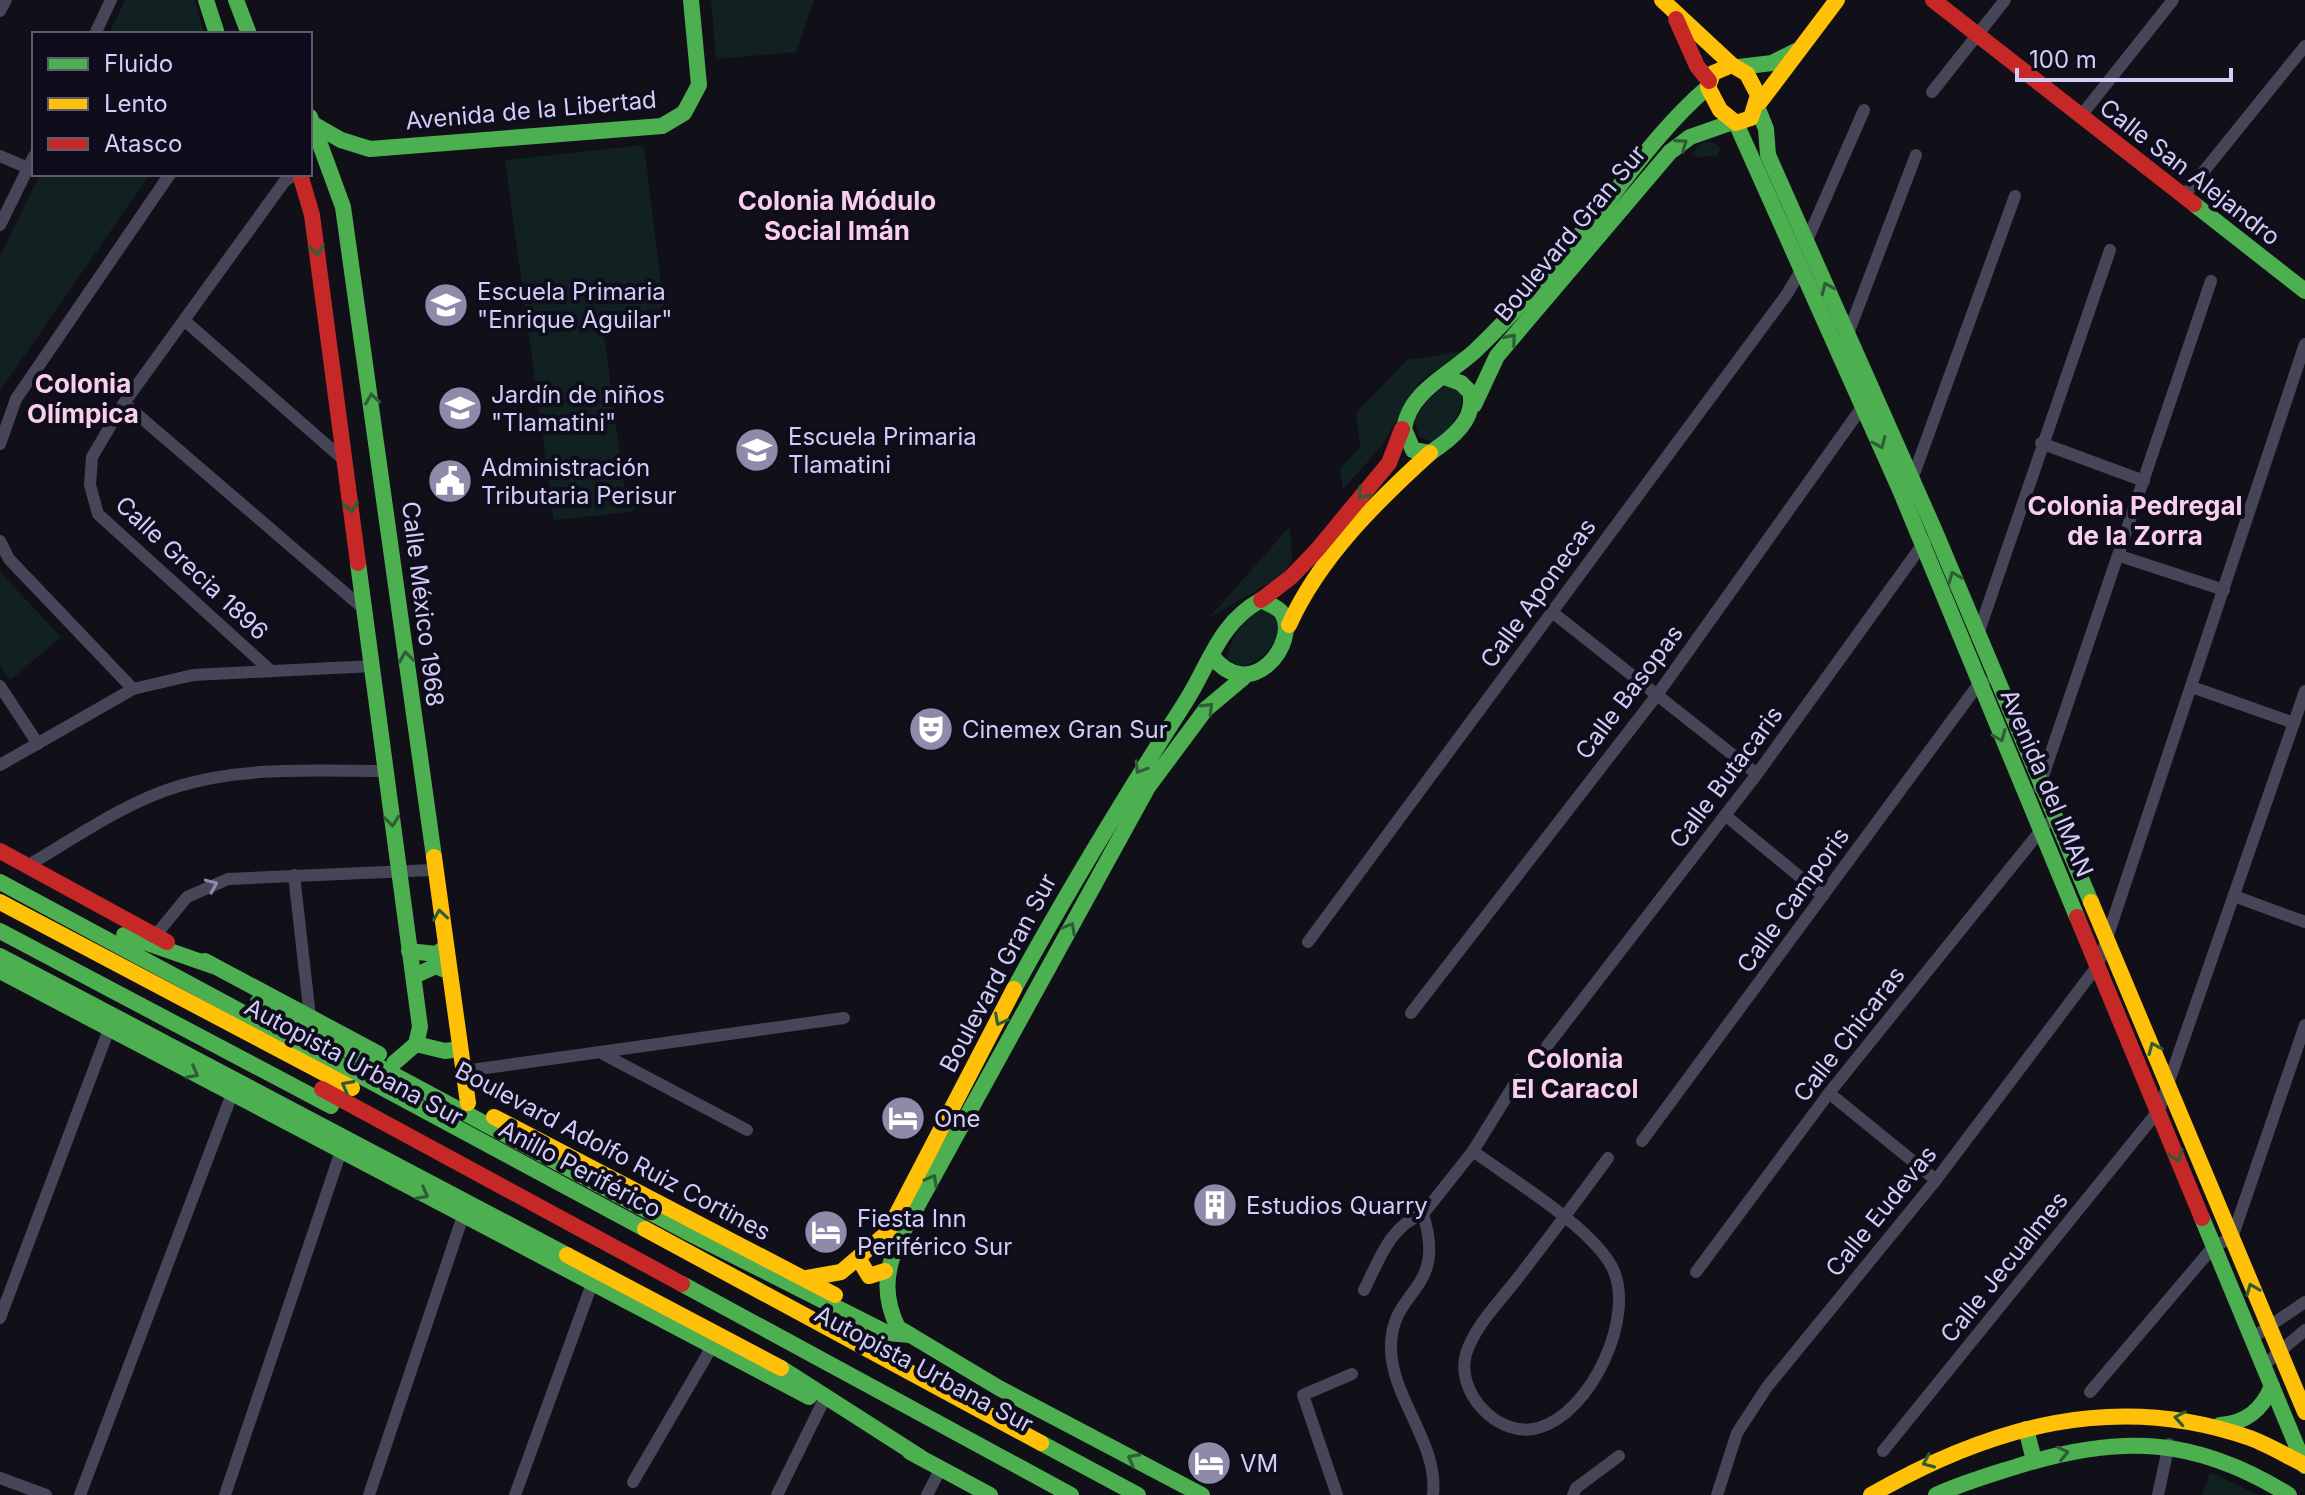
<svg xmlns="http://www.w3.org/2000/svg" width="2305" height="1495" font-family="Inter,sans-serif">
  <rect width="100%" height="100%" fill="#111018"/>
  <!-- green -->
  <g fill="#112122">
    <path d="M125,0H195L204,34H109Z"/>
    <path d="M711,0H814L796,52L716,59Z"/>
    <path d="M1703,142L1715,143L1720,148L1717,156L1698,157L1692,153Z"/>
    <path d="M644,145L664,308L611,315L612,325L603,328L626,500L636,499L637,505L632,512L554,520L505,160Z"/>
    <path d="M40,174H150L0,391V256Z"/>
    <path d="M1464,351L1419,382L1381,447L1343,489L1340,469L1360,447L1356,413L1407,360Z"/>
    <path d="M1446,385L1461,391C1464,414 1451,427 1435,442L1419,437L1414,419L1428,400Z"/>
    <path d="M1290,526L1292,561L1282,576L1210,617Z"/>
    <path d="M0,572L61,637L10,680L0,665Z"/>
    <path d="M1261,610L1275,614C1285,641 1264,661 1240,667L1227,658C1232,635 1242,622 1261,610Z"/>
    <path d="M2210,1472L2258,1495H2202Z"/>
  </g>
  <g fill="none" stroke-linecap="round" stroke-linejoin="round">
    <!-- street -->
    <g stroke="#474658" stroke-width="12">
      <path d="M0,11L6,0"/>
      <path d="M95,34L111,0"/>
      <path d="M1932,92L2005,0"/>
      <path d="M2080,117L2173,0"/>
      <path d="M0,156L28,168"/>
      <path d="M2183,197L2305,46"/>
      <path d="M0,225L34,156"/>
      <path d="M1805,245L1864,110"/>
      <path d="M185,321L345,461"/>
      <path d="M1846,339L1916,155"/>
      <path d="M124,403L365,610"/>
      <path d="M2041,443L2144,481"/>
      <path d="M0,444L16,399L170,174"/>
      <path d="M1910,485L2015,196"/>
      <path d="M0,541L9,559L133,689"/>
      <path d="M2120,556L2224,590"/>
      <path d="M1552,612L1757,774"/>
      <path d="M1977,637L2110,250"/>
      <path d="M271,671L98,514L90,485L92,457L124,403L284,182L295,174"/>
      <path d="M0,686L38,744"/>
      <path d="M2192,687L2294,723"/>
      <path d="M0,765L133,689L193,675L373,666"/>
      <path d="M2039,788L2211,281"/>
      <path d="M1725,815L1823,896"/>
      <path d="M27,866C75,838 125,802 179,786C246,766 317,771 387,771"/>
      <path d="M294,875L310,1017"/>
      <path d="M2234,896L2305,922"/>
      <path d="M155,936L187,897L228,879L433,870"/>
      <path d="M1308,942L1787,294L1803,267"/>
      <path d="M1411,1013L1657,695L1865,403"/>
      <path d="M1547,1046L1757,774L1925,541"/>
      <path d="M603,1054L747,1130"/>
      <path d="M464,1071L844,1018"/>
      <path d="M1829,1093L1936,1180"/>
      <path d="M1642,1141L1978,685L1984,682"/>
      <path d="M1473,1151C1512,1180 1590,1226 1612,1267C1637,1315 1591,1414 1538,1428C1498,1439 1455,1392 1466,1354C1474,1327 1500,1301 1517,1279C1548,1239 1578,1199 1608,1158"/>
      <path d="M1423,1214C1448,1292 1391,1288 1391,1346C1390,1397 1439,1443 1433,1495"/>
      <path d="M1423,1214L1473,1151L1517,1080"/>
      <path d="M1696,1272L1829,1093L2046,824"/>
      <path d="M1364,1290C1379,1261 1390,1225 1423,1214"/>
      <path d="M0,1318L109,1029"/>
      <path d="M2252,1338L2305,1302"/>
      <path d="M2264,1365L2305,1330"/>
      <path d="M2090,1392L2214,1246L2232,1238L2305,1025"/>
      <path d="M1883,1451L2159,1110L2305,691"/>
      <path d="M0,1478L46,1495"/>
      <path d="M633,1482L713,1345"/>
      <path d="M80,1495L232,1094"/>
      <path d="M225,1495L341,1151"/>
      <path d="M369,1495L463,1216"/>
      <path d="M515,1495L593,1281"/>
      <path d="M777,1495L822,1404"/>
      <path d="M927,1495L941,1468"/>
      <path d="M1337,1495L1303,1395L1352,1374"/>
      <path d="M1573,1495L1576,1488L1619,1456"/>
      <path d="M1717,1495L1737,1433L1767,1387L1936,1180L2098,965L2305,344"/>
      <path d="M2158,1495L2169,1444"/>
    </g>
    <!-- fast -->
    <g stroke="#4caf50" stroke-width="16">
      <path d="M206,0L217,34"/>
      <path d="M236,0L249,34"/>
      <path d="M1739,67L1772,63L1796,51"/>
      <path d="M1758,109L1766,129L1768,155L1934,529L2091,902"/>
      <path d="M310,117L343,207L434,857"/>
      <path d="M1736,123L1900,490L2077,917"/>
      <path d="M313,124L341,140L370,149L662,126L684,113L699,85L691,0"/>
      <path d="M2194,204L2305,291"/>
      <path d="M1444,377L1461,383L1470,392C1477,419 1451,439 1430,453L1413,450L1404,429C1409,391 1451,374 1476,350C1522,306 1563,256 1603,207C1636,165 1667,122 1708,87"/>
      <path d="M1474,405L1497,356L1670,152L1690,137L1733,122"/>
      <path d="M358,563L420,1027L416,1044L394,1063"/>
      <path d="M0,882L645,1229"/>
      <path d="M0,931L331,1106"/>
      <path d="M124,935L213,966"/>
      <path d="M409,951L436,954L445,948"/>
      <path d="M0,956L567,1255"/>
      <path d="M205,961L379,1054"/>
      <path d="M0,971L809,1397"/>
      <path d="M414,976L436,966L448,971"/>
      <path d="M1014,989C1068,890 1126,795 1186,701C1210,663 1219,623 1261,600C1268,604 1278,607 1282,613C1300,642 1251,706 1212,656"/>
      <path d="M258,1002L685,1231L887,1333L910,1335"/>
      <path d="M416,1044L445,1051L460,1049"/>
      <path d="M2202,1218L2305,1466"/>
      <path d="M682,1284L1071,1495"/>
      <path d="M898,1328C883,1297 885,1273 898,1241L1148,787L1206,709L1243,678"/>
      <path d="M902,1330L999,1388L1202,1495"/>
      <path d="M781,1368L920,1457"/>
      <path d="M2220,1425C2246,1423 2262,1410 2272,1386"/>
      <path d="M2026,1429L2034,1460"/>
      <path d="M1041,1443L1138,1495"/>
      <path d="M910,1452L990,1495"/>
      <path d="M1936,1495C1962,1483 1990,1475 2018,1466C2121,1434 2196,1437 2289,1495"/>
    </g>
    <!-- slow -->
    <g stroke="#ffc107" stroke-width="16">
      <path d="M1662,0L1732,65"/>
      <path d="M1732,65L1747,74L1758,95L1751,118L1736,123L1720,110L1708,87L1713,73Z"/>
      <path d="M1760,102L1837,0"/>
      <path d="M1289,625C1319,558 1376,502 1430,453"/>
      <path d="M434,857L468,1103"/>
      <path d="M0,902L352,1088"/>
      <path d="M2091,902L2305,1412"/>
      <path d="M494,1117L835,1295"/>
      <path d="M645,1229L1041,1443"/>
      <path d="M567,1255L781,1368"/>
      <path d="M860,1261L869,1276L885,1271"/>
      <path d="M807,1278L841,1272L887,1233L1014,989"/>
      <path d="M1871,1495C1991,1426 2115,1391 2250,1438C2269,1445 2287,1456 2305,1465"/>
    </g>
    <!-- jam -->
    <g stroke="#c62828" stroke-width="16">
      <path d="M1933,0L2194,204"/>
      <path d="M1676,19L1697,66L1709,81"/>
      <path d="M300,174L312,215L358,563"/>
      <path d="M1261,600L1291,577L1317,550L1389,463L1402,429"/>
      <path d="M0,851L167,942"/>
      <path d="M2077,917L2202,1218"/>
      <path d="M322,1089L682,1284"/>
    </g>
  </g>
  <!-- one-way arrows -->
  <defs><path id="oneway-chevron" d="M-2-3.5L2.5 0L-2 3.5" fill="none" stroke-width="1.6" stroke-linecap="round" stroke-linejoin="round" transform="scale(2)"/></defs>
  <g stroke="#2e5e36">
    <use href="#oneway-chevron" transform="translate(1682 144) rotate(-35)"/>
    <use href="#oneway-chevron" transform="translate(317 250) rotate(82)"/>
    <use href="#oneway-chevron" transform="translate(1827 288) rotate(-114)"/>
    <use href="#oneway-chevron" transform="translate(1511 339) rotate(-50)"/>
    <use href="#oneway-chevron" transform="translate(372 399) rotate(-98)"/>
    <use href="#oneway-chevron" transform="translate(1880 443) rotate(67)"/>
    <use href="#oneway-chevron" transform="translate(1363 494) rotate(129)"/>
    <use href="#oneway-chevron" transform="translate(351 507) rotate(83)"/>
    <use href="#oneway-chevron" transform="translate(1954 577) rotate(-112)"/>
    <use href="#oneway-chevron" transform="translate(406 657) rotate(-97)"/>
    <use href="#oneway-chevron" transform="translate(1208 708) rotate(-45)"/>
    <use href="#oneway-chevron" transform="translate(2000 736) rotate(67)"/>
    <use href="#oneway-chevron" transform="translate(1140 768) rotate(122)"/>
    <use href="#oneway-chevron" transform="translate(392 821) rotate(84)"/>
    <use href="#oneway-chevron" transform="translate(440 915) rotate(-99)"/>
    <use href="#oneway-chevron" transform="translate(1070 928) rotate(-61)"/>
    <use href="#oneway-chevron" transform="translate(1000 1020) rotate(118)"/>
    <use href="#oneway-chevron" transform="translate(2154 1048) rotate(-113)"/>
    <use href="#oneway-chevron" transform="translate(193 1073) rotate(28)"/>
    <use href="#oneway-chevron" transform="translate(347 1086) rotate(-152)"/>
    <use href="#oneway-chevron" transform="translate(2177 1156) rotate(68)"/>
    <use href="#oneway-chevron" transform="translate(932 1180) rotate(-61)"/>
    <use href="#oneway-chevron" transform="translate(423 1194) rotate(28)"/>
    <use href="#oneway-chevron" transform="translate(2252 1289) rotate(-112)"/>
    <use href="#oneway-chevron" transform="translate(2180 1418) rotate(-170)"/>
    <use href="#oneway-chevron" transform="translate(2063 1453) rotate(-13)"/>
    <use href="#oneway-chevron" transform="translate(1133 1459) rotate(-152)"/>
    <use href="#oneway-chevron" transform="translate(1928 1462) rotate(157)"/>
  </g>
  <use stroke="#8c8aa8" href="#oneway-chevron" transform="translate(212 885) rotate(-24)"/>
  <!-- icons -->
  <defs>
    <g id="school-disc" transform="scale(2.3)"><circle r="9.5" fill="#8e8baa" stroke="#0f0d1b"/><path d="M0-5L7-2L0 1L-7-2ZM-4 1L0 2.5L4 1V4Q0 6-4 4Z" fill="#fff"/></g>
    <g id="civic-disc" transform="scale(2.3)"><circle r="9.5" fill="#8e8baa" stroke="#0f0d1b"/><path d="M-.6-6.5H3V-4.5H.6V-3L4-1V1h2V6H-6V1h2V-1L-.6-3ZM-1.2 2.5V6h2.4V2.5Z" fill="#fff"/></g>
    <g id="theatre-disc" transform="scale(2.3)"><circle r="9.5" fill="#8e8baa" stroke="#0f0d1b"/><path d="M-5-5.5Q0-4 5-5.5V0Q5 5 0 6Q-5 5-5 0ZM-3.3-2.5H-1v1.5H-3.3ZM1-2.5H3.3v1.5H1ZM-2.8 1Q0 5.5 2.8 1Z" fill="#fff"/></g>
    <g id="hotel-disc" transform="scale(2.3)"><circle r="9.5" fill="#8e8baa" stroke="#0f0d1b"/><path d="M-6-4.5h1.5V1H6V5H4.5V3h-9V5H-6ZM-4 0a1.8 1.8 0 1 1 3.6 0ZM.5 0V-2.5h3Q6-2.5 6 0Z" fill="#fff"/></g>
    <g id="building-disc" transform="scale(2.3)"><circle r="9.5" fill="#8e8baa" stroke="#0f0d1b"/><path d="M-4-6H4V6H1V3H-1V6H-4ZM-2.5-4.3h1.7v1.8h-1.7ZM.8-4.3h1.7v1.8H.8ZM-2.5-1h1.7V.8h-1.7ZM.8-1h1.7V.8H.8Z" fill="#fff"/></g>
  </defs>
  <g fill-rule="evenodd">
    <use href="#school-disc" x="446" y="305"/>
    <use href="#school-disc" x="460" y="408"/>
    <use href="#school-disc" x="757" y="450"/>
    <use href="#civic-disc" x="450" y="481"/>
    <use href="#theatre-disc" x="931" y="729"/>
    <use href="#hotel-disc" x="903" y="1118"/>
    <use href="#building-disc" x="1215" y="1205"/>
    <use href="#hotel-disc" x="826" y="1232"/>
    <use href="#hotel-disc" x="1209" y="1463"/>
  </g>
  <g text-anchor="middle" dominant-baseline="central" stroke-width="8" stroke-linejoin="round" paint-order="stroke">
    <!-- street labels -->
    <g font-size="24" fill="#d1cdf9" stroke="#0f0d1b">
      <text transform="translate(531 110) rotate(-5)">Avenida de la Libertad</text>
      <text transform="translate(2190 172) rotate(38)">Calle San Alejandro</text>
      <text transform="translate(1570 233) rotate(-50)">Boulevard Gran Sur</text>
      <text transform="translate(192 568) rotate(43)">Calle Grecia 1896</text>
      <text transform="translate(1538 593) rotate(-54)">Calle Aponecas</text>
      <text transform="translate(423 604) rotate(83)">Calle México 1968</text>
      <text transform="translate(1629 692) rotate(-53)">Calle Basopas</text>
      <text transform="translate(1726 777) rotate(-53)">Calle Butacaris</text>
      <text transform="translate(2047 783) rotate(67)">Avenida del IMAN</text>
      <text transform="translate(1793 900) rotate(-54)">Calle Camporis</text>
      <text transform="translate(998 973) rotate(-62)">Boulevard Gran Sur</text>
      <text transform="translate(1849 1034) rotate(-52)">Calle Chicaras</text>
      <text transform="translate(354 1062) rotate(28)">Autopista Urbana Sur</text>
      <text transform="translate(613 1151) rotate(28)">Boulevard Adolfo Ruiz Cortines</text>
      <text transform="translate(580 1169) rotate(28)">Anillo Periférico</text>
      <text transform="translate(1881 1211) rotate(-51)">Calle Eudevas</text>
      <text transform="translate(2004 1267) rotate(-51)">Calle Jecualmes</text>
      <text transform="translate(924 1369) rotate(28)">Autopista Urbana Sur</text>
    </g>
    <!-- poi labels -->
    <g font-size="24" fill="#d1cdf9" stroke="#0f0d1b" text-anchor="start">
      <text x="477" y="291">Escuela Primaria<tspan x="477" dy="28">"Enrique Aguilar"</tspan></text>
      <text x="491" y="394">Jardín de niños<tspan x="491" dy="28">"Tlamatini"</tspan></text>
      <text x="788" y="436">Escuela Primaria<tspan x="788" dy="28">Tlamatini</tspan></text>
      <text x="481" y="467">Administración<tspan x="481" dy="28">Tributaria Perisur</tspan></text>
      <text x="962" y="729">Cinemex Gran Sur</text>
      <text x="934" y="1118">One</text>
      <text x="1246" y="1205">Estudios Quarry</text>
      <text x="857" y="1218">Fiesta Inn<tspan x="857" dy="28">Periférico Sur</tspan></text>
      <text x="1240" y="1463">VM</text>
    </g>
    <!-- neighbourhood labels -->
    <g font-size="26" font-weight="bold" fill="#facfeb" stroke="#0f0d1b">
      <text x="837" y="200">Colonia Módulo<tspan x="837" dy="30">Social Imán</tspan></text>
      <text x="83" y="383">Colonia<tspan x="83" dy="30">Olímpica</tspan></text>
      <text x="2135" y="505">Colonia Pedregal<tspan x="2135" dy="30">de la Zorra</tspan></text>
      <text x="1575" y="1058">Colonia<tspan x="1575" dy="30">El Caracol</tspan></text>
    </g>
  </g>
  <!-- legend -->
  <rect x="32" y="32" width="280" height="144" fill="#0f0d1b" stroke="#5d5a74" stroke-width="2"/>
  <rect x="48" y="58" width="40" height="12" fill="#4caf50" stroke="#5d5a74" stroke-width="2"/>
  <text x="104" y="72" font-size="24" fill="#d1cdf9">Fluido</text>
  <rect x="48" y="98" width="40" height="12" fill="#ffc107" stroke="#5d5a74" stroke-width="2"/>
  <text x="104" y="112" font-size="24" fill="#d1cdf9">Lento</text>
  <rect x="48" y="138" width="40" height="12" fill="#c62828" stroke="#5d5a74" stroke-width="2"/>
  <text x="104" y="152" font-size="24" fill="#d1cdf9">Atasco</text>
  <!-- scale -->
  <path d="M2017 68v12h214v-12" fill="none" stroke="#d1cdf9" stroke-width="4"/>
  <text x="2029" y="68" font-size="24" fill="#d1cdf9" stroke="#0f0d1b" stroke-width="6" paint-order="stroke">100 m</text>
</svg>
